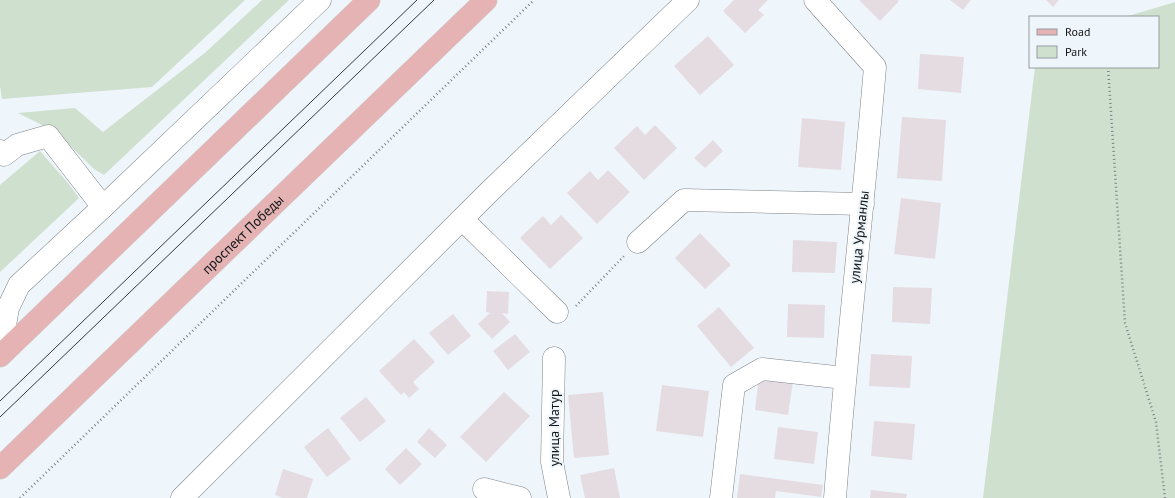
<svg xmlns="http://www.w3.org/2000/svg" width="1175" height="498" font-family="'PT Sans',sans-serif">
  <rect width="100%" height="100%" fill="#eef5fb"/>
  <!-- green -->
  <g fill="#d0e0cf">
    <path d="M0,0H245L152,87L2,99L0,86Z"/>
    <path d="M262,0H289L104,175L94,169L56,132L18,113L75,108L103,132L206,52Z"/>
    <path d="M1175,2V498H983L1035,67H1158V17H1125Z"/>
    <path d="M40,151L68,183L79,198L0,272V185Z"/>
  </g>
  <!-- building -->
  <g fill="#e5dce2">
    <path d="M734,0H768L758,10L764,15L745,33L723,11Z"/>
    <path d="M859,0H898L899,1L880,21Z"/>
    <path d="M950,0H971L963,10Z"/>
    <path d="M1046,0H1059L1053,7Z"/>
    <path d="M708,36L734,65L700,95L674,66Z"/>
    <path d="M920,54L964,57L961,93L918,89Z"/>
    <path d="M902,117L946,120L942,181L897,178Z"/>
    <path d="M802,118L845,122L841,170L798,167Z"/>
    <path d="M655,125L677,148L644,180L614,148L637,126L645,135Z"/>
    <path d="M713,140L723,151L705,168L694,158Z"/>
    <path d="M608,170L630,192L597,224L567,193L590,171L598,180Z"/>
    <path d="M901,198L941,203L935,259L894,254Z"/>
    <path d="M561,215L583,238L550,269L520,238L543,216L551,225Z"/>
    <path d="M700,233L731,265L705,289L675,258Z"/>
    <path d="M793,240L837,242L835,273L792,272Z"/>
    <path d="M893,287L932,288L930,324L892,322Z"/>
    <path d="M487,291L509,292L508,314L502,313L510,322L492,339L478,324L490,313L486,312Z"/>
    <path d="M788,304L825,305L824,338L787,337Z"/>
    <path d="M719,307L754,348L731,367L697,326Z"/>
    <path d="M453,314L471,336L448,355L429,333Z"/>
    <path d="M515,334L530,352L508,370L493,351Z"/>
    <path d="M414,339L435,362L413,382L419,389L409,398L404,392L401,395L379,371Z"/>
    <path d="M871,354L912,356L910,388L869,386Z"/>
    <path d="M759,377L793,382L788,415L755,410Z"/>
    <path d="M662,385L709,391L703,437L656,431Z"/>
    <path d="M504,392L530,416L486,462L460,437Z"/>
    <path d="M603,392L609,455L574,458L568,395Z"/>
    <path d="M366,397L386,421L360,442L340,418Z"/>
    <path d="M874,421L915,424L912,460L871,456Z"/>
    <path d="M778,427L818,432L814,464L774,459Z"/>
    <path d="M328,428L351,459L327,477L304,447Z"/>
    <path d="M429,428L447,445L435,458L417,442Z"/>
    <path d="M406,448L422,464L400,485L385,469Z"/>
    <path d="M614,468L620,498H585L580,475Z"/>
    <path d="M283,469L313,479L307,498H283L275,495Z"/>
    <path d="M740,474L823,485L821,497L776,491L775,498H737Z"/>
    <path d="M871,490L907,494L906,498H870Z"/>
  </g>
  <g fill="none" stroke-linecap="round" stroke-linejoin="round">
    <!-- minor casing -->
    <g stroke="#7e848a" stroke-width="23">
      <g id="minor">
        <path d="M815,0L875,67C863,210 846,354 835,498"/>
        <path d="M0,151L4,155L17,145L48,136L103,207"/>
        <path d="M462,219L557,312"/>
        <path d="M638,242L684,200L863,204"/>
        <path d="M0,353L8,308L19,285L103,207L320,0"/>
        <path d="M554,358L552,462L559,498"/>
        <path d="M484,489L520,498"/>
        <path d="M182,498L489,192L688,0"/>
        <path d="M721,498L734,385L762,369L844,378"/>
      </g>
    </g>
    <!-- major casing -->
    <g stroke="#d0d0d1" stroke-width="23">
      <g id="major">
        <path d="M0,356L369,0"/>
        <path id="s1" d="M0,468L486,0"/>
      </g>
    </g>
    <!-- path -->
    <g stroke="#7e8387" stroke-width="2.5" stroke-dasharray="1 3" stroke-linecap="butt">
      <path d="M1108,67L1125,323L1156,422L1165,498"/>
      <path d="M576,306L625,255"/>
      <path d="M20,498L534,0"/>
    </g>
    <!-- minor -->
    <use href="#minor" stroke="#fff" stroke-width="22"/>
    <!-- major -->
    <use href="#major" stroke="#e5b3b3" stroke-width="22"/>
    <!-- tram -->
    <g stroke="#363a3d" stroke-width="1">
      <path d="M0,401L417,0"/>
      <path d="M0,417L434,0"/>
    </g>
  </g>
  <g text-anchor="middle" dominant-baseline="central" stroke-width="4" stroke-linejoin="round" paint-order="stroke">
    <!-- street labels -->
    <g font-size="14" fill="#131618" stroke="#eef5fb">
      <text stroke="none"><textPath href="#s1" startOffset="337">проспект Победы</textPath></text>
      <text transform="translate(859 237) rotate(-84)">улица Урманлы</text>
      <text transform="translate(554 428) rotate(-90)">улица Матур</text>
    </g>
  </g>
  <!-- legend -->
  <rect x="1029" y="16" width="130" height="52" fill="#eef5fb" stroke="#969ca0"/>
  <rect x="1037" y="29" width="20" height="6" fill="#e5b3b3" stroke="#969ca0"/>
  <text x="1065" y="36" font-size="12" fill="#131618">Road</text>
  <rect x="1037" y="46" width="20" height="12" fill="#d0e0cf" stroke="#969ca0"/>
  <text x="1065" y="56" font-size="12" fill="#131618">Park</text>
</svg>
